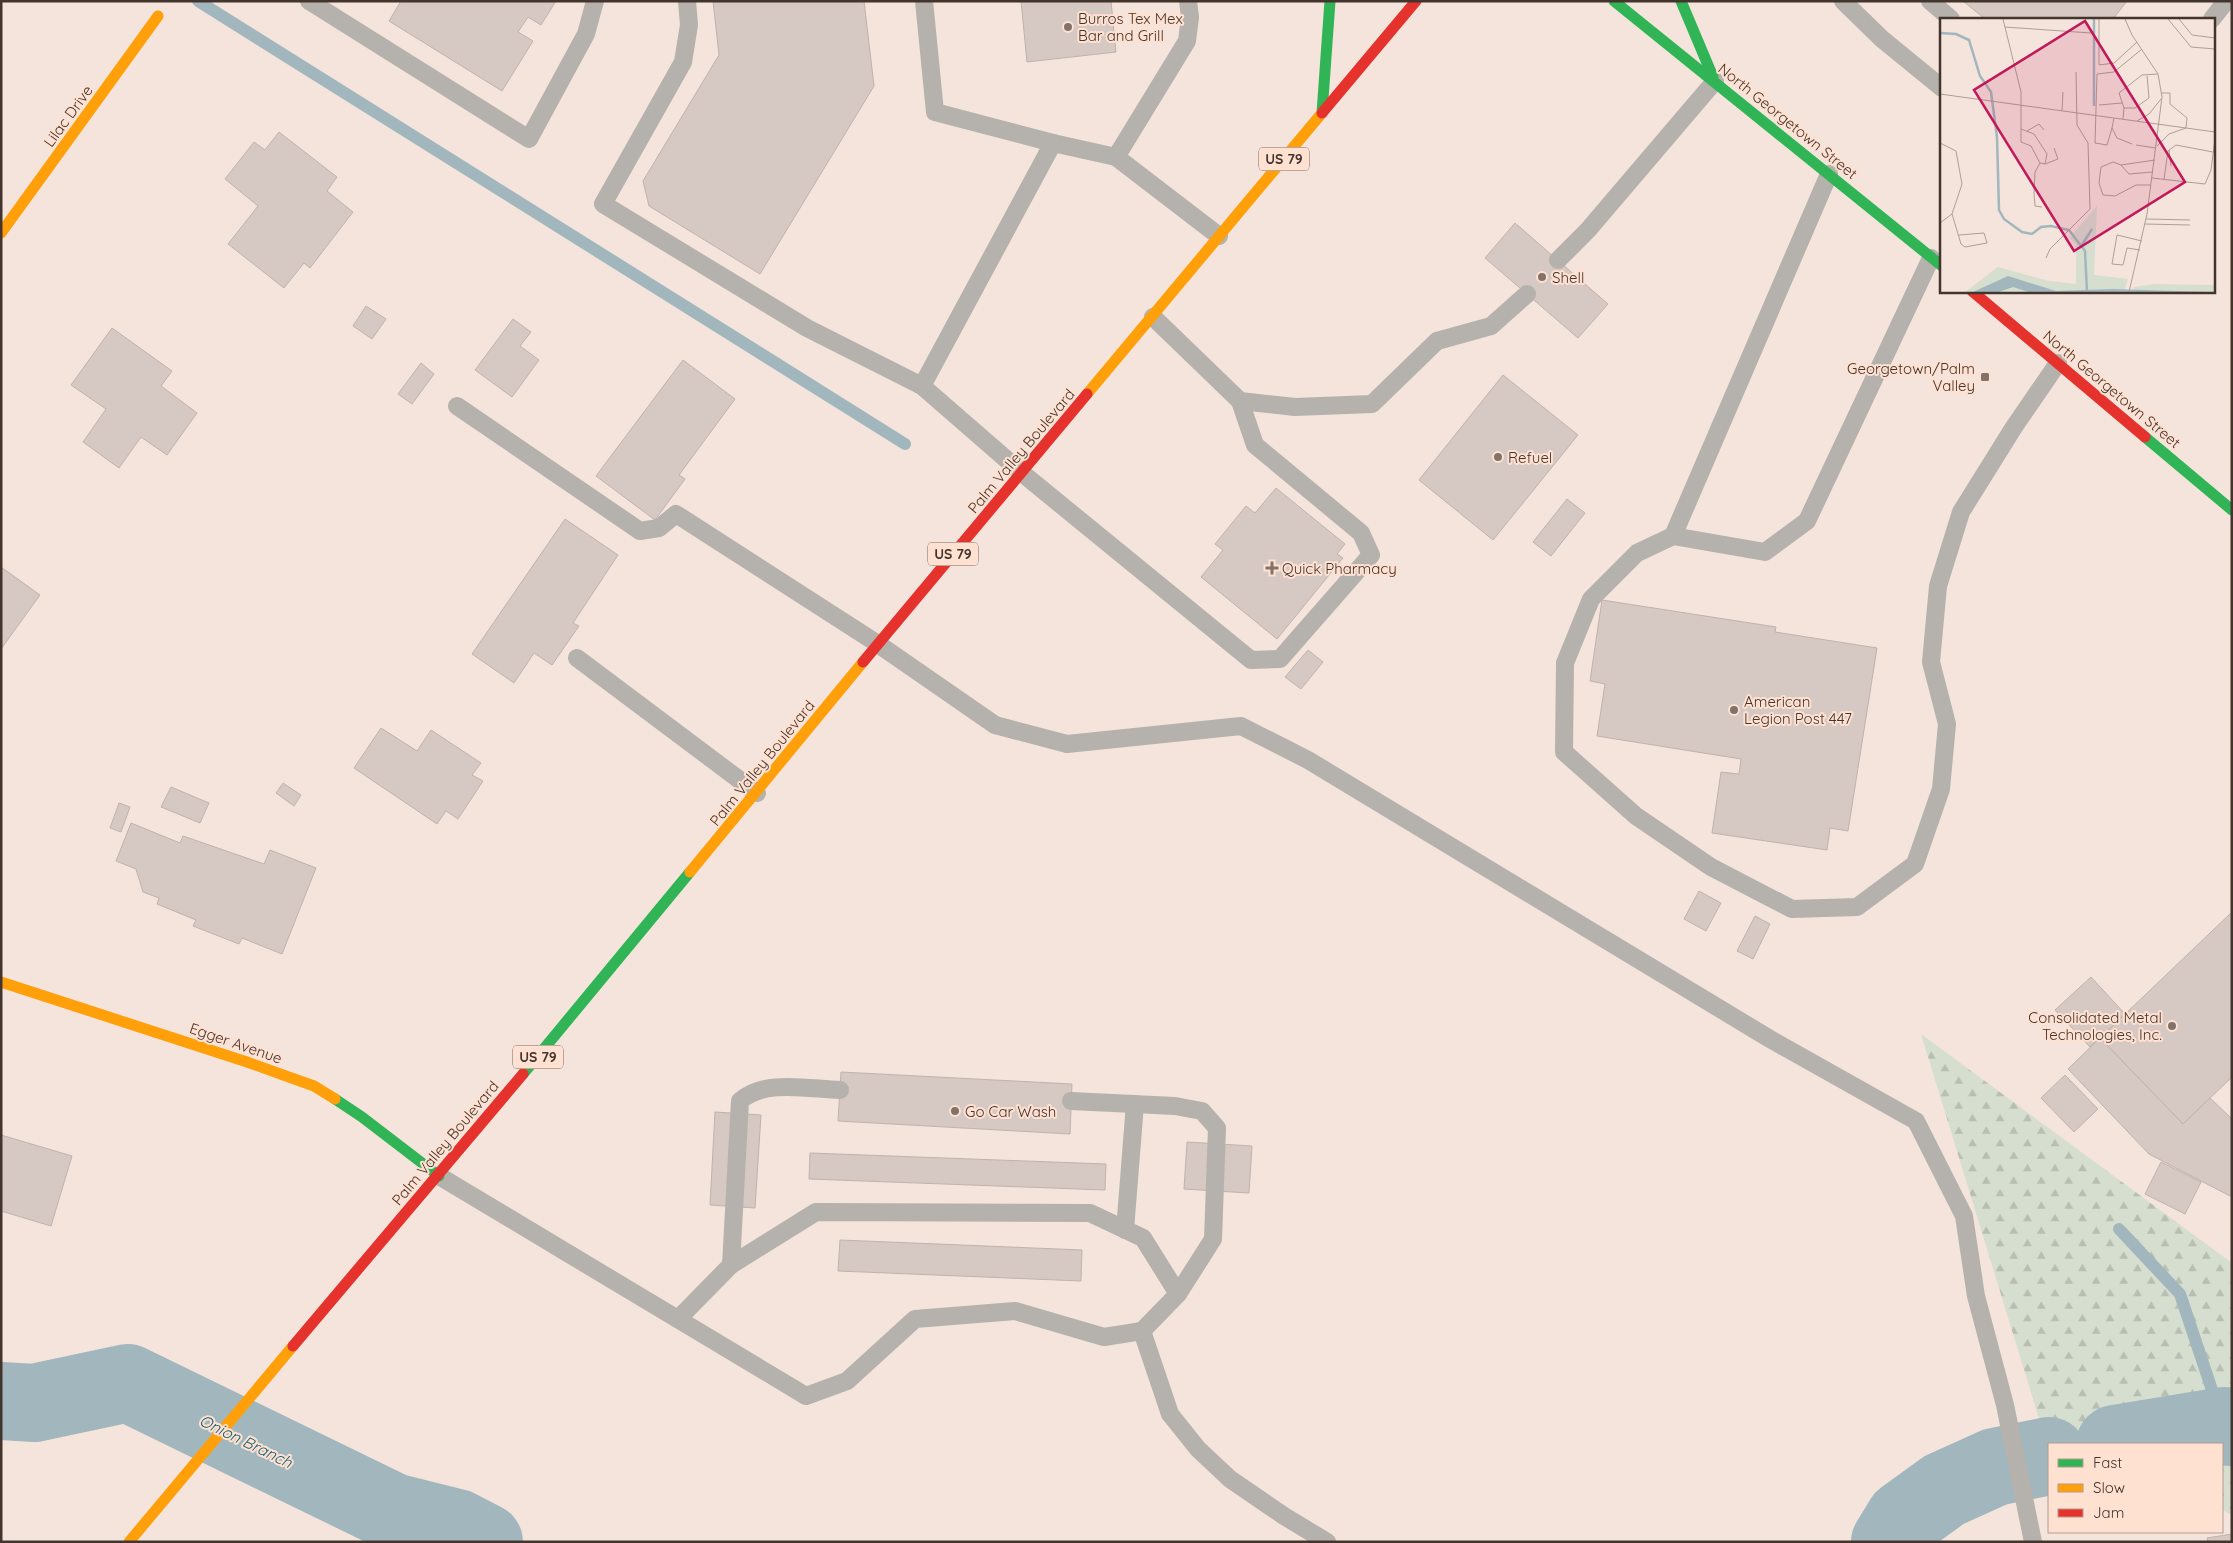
<svg xmlns="http://www.w3.org/2000/svg" width="2233" height="1543" font-family="Quicksand,sans-serif">
  <defs>
    <pattern id="forest-firs" width="22" height="20" patternUnits="userSpaceOnUse" patternTransform="scale(1.25)"><rect width="22" height="20" fill="#d5decf"/><path d="M5 1l3.5 6h-7zM16 11l3.5 6h-7z" fill="#b8bfb2"/></pattern>
  </defs>
  <rect width="100%" height="100%" fill="#f4e4dc"/>
  <!-- forest -->
  <path fill="url(#forest-firs)" d="M1921,1034L2232,1263V1515L2222,1510V1444H2049V1451Z"/>
  <g fill="none" stroke-linecap="round" stroke-linejoin="round">
    <!-- stream -->
    <g stroke="#a2b7bd" stroke-width="12">
      <path d="M198,1L905,444"/>
      <path d="M2119,1229L2180,1294L2224,1426"/>
    </g>
    <!-- river -->
    <g stroke="#a2b7bd" stroke-width="78">
      <path d="M1,1401L34,1403L128,1383L393,1512L457,1528L484,1542"/>
      <path d="M2115,1444L2224,1426L2232,1427"/>
      <path d="M1890,1542L1904,1519L1944,1490L1995,1467L2049,1456"/>
    </g>
  </g>
  <!-- building -->
  <g fill="#d6c8c2" stroke="#c0b2ac">
    <path d="M401,1H556L541,25L528,17L518,32L533,41L502,91L389,21Z"/>
    <path d="M713,1H864L874,86L760,274L649,206L643,181L719,55Z"/>
    <path d="M1021,1H1111L1116,52L1027,62Z"/>
    <path d="M1963,1H2127L2113,19H1985Z"/>
    <path d="M279,132L337,177L327,191L353,212L310,268L304,263L284,288L228,244L258,206L225,179L254,142L265,150Z"/>
    <path d="M1515,223L1608,304L1578,338L1485,258Z"/>
    <path d="M366,306L386,319L372,339L353,326Z"/>
    <path d="M513,319L531,332L520,346L539,360L512,397L475,370Z"/>
    <path d="M112,328L172,371L161,386L197,413L167,455L141,437L119,468L83,442L106,409L71,385Z"/>
    <path d="M683,360L735,399L679,475L685,479L655,520L596,476Z"/>
    <path d="M421,363L434,374L412,404L398,394Z"/>
    <path d="M1503,375L1578,435L1493,540L1419,480Z"/>
    <path d="M1276,488L1345,544L1337,554L1343,558L1277,639L1201,577L1223,550L1215,544L1246,506L1255,513Z"/>
    <path d="M1567,499L1585,513L1551,556L1533,542Z"/>
    <path d="M565,519L618,555L573,623L579,626L552,665L534,653L514,683L472,654Z"/>
    <path d="M1,567L40,595L1,649Z"/>
    <path d="M1602,600L1776,627L1775,632L1877,648L1848,831L1830,828L1827,850L1712,833L1721,772L1739,774L1741,759L1597,736L1605,684L1590,681Z"/>
    <path d="M1308,650L1323,662L1301,689L1285,677Z"/>
    <path d="M381,728L417,751L431,730L481,763L472,775L483,781L458,819L446,811L437,824L354,768Z"/>
    <path d="M283,783L301,795L294,806L276,793Z"/>
    <path d="M171,787L209,803L200,823L161,807Z"/>
    <path d="M119,803L130,807L121,832L110,828Z"/>
    <path d="M131,823L180,843L183,836L264,864L270,850L316,868L282,954L242,938L239,944L193,926L196,920L157,904L159,898L143,892L136,869L116,861Z"/>
    <path d="M1699,891L1721,903L1706,931L1684,919Z"/>
    <path d="M2232,912V1077L2183,1124L2100,1038Z"/>
    <path d="M1755,916L1770,924L1753,959L1737,951Z"/>
    <path d="M2091,977L2125,1014L2090,1047L2055,1010Z"/>
    <path d="M2100,1038L2183,1124L2210,1098L2232,1119V1197L2149,1154L2068,1069Z"/>
    <path d="M841,1072L1072,1084L1070,1134L838,1121Z"/>
    <path d="M2065,1075L2098,1109L2074,1132L2041,1098Z"/>
    <path d="M715,1112L761,1115L755,1208L710,1205Z"/>
    <path d="M1,1135L72,1156L51,1226L1,1211Z"/>
    <path d="M1187,1142L1252,1146L1249,1193L1184,1189Z"/>
    <path d="M810,1153L1106,1164L1105,1190L809,1179Z"/>
    <path d="M2161,1162L2201,1182L2185,1214L2145,1194Z"/>
    <path d="M840,1240L1082,1250L1081,1281L838,1271Z"/>
    <path d="M2232,1534V1542H2208L2207,1538Z"/>
  </g>
  <g fill="none" stroke-linecap="round" stroke-linejoin="round">
    <!-- lane -->
    <g stroke="#b5b1ac" stroke-width="18">
      <path d="M309,1L529,139L586,34L595,1"/>
      <path d="M687,1L689,25L683,62L603,204L807,328L922,386L1022,473L1251,660L1280,659L1371,555L1361,533L1255,445L1240,401"/>
      <path d="M924,1L935,112L1053,143L1116,157L1219,236"/>
      <path d="M1843,1L1882,39L1942,88"/>
      <path d="M1930,1L1951,19"/>
      <path d="M2212,19L2226,1"/>
      <path d="M1116,157L1187,41L1190,17L1188,1"/>
      <path d="M1829,174L1673,536L1765,552L1807,521L1931,258"/>
      <path d="M1558,260L1588,230L1715,81"/>
      <path d="M1153,317L1240,401L1295,407L1372,404L1437,341L1491,326L1527,294"/>
      <path d="M922,386L1053,143"/>
      <path d="M457,406L640,531L659,528L676,514L878,644L995,725L1067,744L1241,726L1308,760L1770,1039L1916,1121L1964,1216L1976,1296L2005,1405L2033,1542"/>
      <path d="M1673,536L1637,553L1591,599L1565,663L1564,752L1636,816L1711,867L1792,909L1857,907L1915,864L1941,789L1947,724L1931,662L1938,586L1961,512L2014,427L2058,363"/>
      <path d="M577,658L757,793"/>
      <path d="M1071,1101L1175,1106L1202,1111L1217,1128L1213,1239L1178,1294"/>
      <path d="M439,1176L806,1396L847,1381L915,1319L1015,1311L1104,1337L1142,1331L1170,1414L1198,1449L1230,1479L1284,1516L1327,1542"/>
      <path d="M1125,1230L1135,1104"/>
      <path d="M731,1265L740,1101C764,1079 808,1089 840,1090"/>
      <path d="M678,1319L731,1265L816,1212L1090,1213L1143,1238L1178,1294L1142,1331"/>
    </g>
    <!-- fast -->
    <g stroke="#30b455" stroke-width="11">
      <path d="M1614,1L1942,266"/>
      <path d="M1681,1L1713,77"/>
      <path d="M1322,113L1330,1"/>
      <path d="M2145,437L2232,510"/>
      <path d="M523,1074L690,872"/>
      <path d="M335,1099L362,1117L439,1176"/>
    </g>
    <!-- slow -->
    <g stroke="#ff9f0a" stroke-width="11">
      <path d="M1,233L158,16"/>
      <path d="M1087,394L1322,113"/>
      <path d="M690,872L863,662"/>
      <path d="M1,982L247,1062L314,1086L335,1099"/>
      <path d="M129,1542L293,1346"/>
    </g>
    <!-- jam -->
    <g stroke="#e5322d" stroke-width="11">
      <path d="M1322,113L1416,1"/>
      <path d="M1972,291L2145,437"/>
      <path d="M863,662L1087,394"/>
      <path d="M293,1346L523,1074"/>
    </g>
  </g>
  <!-- markers -->
  <g fill="#81726a" stroke="#ffe1d1" stroke-width="2">
    <circle cx="1068" cy="27" r="5"/>
    <circle cx="1542" cy="277" r="5"/>
    <rect x="1980" y="372" width="10" height="10" rx="2.5"/>
    <circle cx="1498" cy="457" r="5"/>
    <path d="M1269.5 560.5h5v5h5v5h-5v5h-5v-5h-5v-5h5z"/>
    <circle cx="1734" cy="710" r="5"/>
    <circle cx="2172" cy="1026" r="5"/>
    <circle cx="955" cy="1111" r="5"/>
  </g>
  <g text-anchor="middle" dominant-baseline="central" stroke-width="4" stroke-linejoin="round" paint-order="stroke">
    <!-- shield labels -->
    <g fill="#ffe1d1" stroke="#7b685e" stroke-width="1">
      <rect x="1259" y="147.5" width="50" height="23" rx="4"/>
      <rect x="928" y="542.5" width="50" height="23" rx="4"/>
      <rect x="513" y="1045.5" width="50" height="23" rx="4"/>
    </g>
    <g font-size="14" font-weight="bold" fill="#43342d">
      <text x="1284" y="159">US 79</text>
      <text x="953" y="554">US 79</text>
      <text x="538" y="1057">US 79</text>
    </g>
    <!-- poi labels -->
    <g font-size="15" fill="#43342d" stroke="#ffe1d1" text-anchor="start">
      <text x="1078" y="18">Burros Tex Mex<tspan x="1078" dy="17">Bar and Grill</tspan></text>
      <text x="1552" y="277">Shell</text>
      <text x="1975" y="368" text-anchor="end">Georgetown/Palm<tspan x="1975" dy="17">Valley</tspan></text>
      <text x="1508" y="457">Refuel</text>
      <text x="1282" y="568">Quick Pharmacy</text>
      <text x="1744" y="701">American<tspan x="1744" dy="17">Legion Post 447</tspan></text>
      <text x="2162" y="1017" text-anchor="end">Consolidated Metal<tspan x="2162" dy="17">Technologies, Inc.</tspan></text>
      <text x="965" y="1111">Go Car Wash</text>
    </g>
    <!-- street labels -->
    <g font-size="15" fill="#43342d" stroke="#ffe1d1">
      <text transform="translate(68 116) rotate(-54)">Lilac Drive</text>
      <text transform="translate(1788 121) rotate(39)">North Georgetown Street</text>
      <text transform="translate(2112 389) rotate(40)">North Georgetown Street</text>
      <text transform="translate(1021 451) rotate(-50)">Palm Valley Boulevard</text>
      <text transform="translate(762 763) rotate(-51)">Palm Valley Boulevard</text>
      <text transform="translate(236 1043) rotate(19)">Egger Avenue</text>
      <text transform="translate(445 1143) rotate(-50)">Palm Valley Boulevard</text>
    </g>
    <!-- water labels -->
    <g font-size="16" font-style="italic" fill="#176174" stroke="#ffe1d1">
      <text transform="translate(246 1441) rotate(26)">Onion Branch</text>
    </g>
  </g>
  <!-- overview -->
  <g transform="translate(1940 18)">
    <rect width="275" height="275" fill="#f4e4dc"/>
    <path d="M157,188L154,257L188,261L184,274H8H25L58,249L109,263L136,266V226L129,220ZM214,266L275,267V274H193L194,269Z" fill="#d5decf"/>
    <path d="M68,258L116,273L172,271L269,274H88L73,269L59,274H33Z" fill="#a2b7bd"/>
    <path fill="none" stroke="#a2b7bd" stroke-width="2.5" d="M0,15L16,16L29,22L40,58L51,74L57,119L59,192L64,201L82,214L92,216L101,209L111,208L129,212L145,233L147,274M154,88V1M142,227L152,211"/>
    <path fill="none" stroke="#ad9e96" stroke-width="1" d="M63,1L81,74V124L91,128L100,145L95,154L94,175L95,188L102,189M159,1V47L174,45L197,24M185,1L192,17L218,56L222,79L207,196L189,274M228,1L251,29L275,31M239,1L252,17L275,20M65,9L151,15M0,76L275,114M159,87L182,85M184,90H195L209,80L207,58M122,93L123,74M174,100L172,110L177,120L192,126M183,101L184,90L179,75L202,57L218,56M197,103L209,96L221,81M172,110L167,127L155,125L157,56L174,54L202,31M81,111L94,116L107,136L105,146L100,145M87,113L99,106L104,112M0,125L16,133L22,166L12,196L0,205M196,127L216,130M217,128L229,116L246,110L247,100L230,86V75H222M229,132L231,148M105,146L118,141L114,130M181,147L173,144L161,149L159,165L163,177L175,178L196,167H211M213,154L189,156L181,147L215,142M212,160L265,166L271,152L275,121M224,161L228,133L236,127L273,134M12,196L21,226L25,229L47,225L44,215L19,217M206,201L250,202M205,206L250,207M200,232L187,230L183,247L172,246L177,217L202,223M106,240L110,231L150,191L148,125L137,107L136,54"/>
    <path fill="#c2185b" fill-opacity="0.15" stroke="#c2185b" stroke-width="2.5" d="M145,3L245,164L134,233L34,72Z"/>
    <rect width="275" height="275" fill="none" stroke="#43342d" stroke-width="2.5"/>
  </g>
  <!-- border -->
  <rect width="2233" height="1543" fill="none" stroke="#43342d" stroke-width="5"/>
  <!-- legend -->
  <rect x="2048" y="1443" width="175" height="90" fill="#ffe1d1" stroke="#b49c8f"/>
  <rect x="2058" y="1459" width="25" height="8" fill="#30b455" stroke="#b49c8f"/>
  <text x="2093" y="1468" font-size="15" fill="#43342d">Fast</text>
  <rect x="2058" y="1484" width="25" height="8" fill="#ff9f0a" stroke="#b49c8f"/>
  <text x="2093" y="1493" font-size="15" fill="#43342d">Slow</text>
  <rect x="2058" y="1509" width="25" height="8" fill="#e5322d" stroke="#b49c8f"/>
  <text x="2093" y="1518" font-size="15" fill="#43342d">Jam</text>
</svg>
